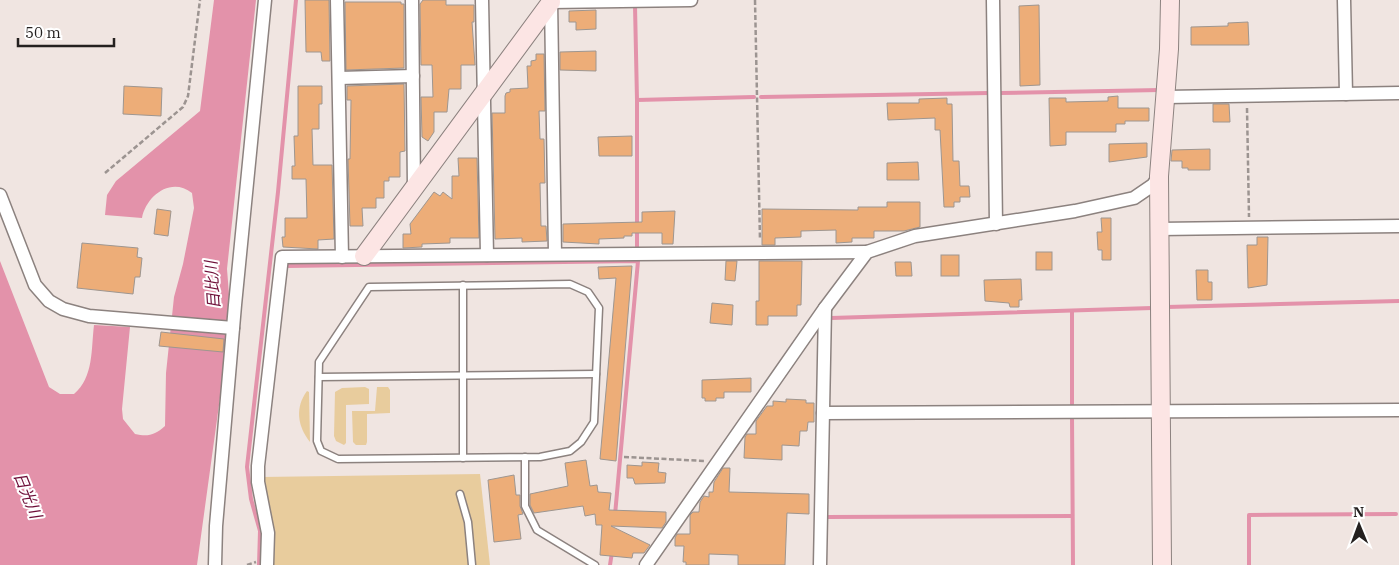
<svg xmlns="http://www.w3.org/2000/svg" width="1399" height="565" font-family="'IBM Plex Serif','Noto Sans JP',serif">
  <rect width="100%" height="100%" fill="#f0e5e1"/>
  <!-- green -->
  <g fill="#e8cc9d">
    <path d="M365,387L369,389V404L346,405V443L344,445L336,441L334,436L335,392L342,388Z"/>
    <path d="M377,387H388L390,390V413L367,414V442L366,445H356L353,442L352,411H375Z"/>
    <path d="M307,391L309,392L310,442C297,426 295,407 307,391Z"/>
    <path d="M480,474L490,565H270L261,477Z"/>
  </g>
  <!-- water -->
  <path fill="#e392aa" d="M214,0H256L227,269L230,307L226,354L197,565H0V261L49,387L60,394H74C94,377 91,349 94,325L130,327L122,409L123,419L135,434C148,437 155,435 165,426L166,373L174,297L183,264L194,208L192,193C171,176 146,196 142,218L105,215L107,195L116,181L200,111Z"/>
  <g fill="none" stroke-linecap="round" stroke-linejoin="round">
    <!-- stream -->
    <g stroke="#e392aa" stroke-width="4">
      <path d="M635,6L637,100"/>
      <path d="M1000,93L1160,90"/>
      <path d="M761,97L989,93"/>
      <path d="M637,247V100L754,97"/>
      <path d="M287,266L638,261L615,515"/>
      <path d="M1167,307L1399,301"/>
      <path d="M1072,311V404"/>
      <path d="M831,318L1152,308"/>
      <path d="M1072,417L1073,565"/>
      <path d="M826,517L1072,516"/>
      <path d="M259,565L260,531L251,499L247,467L278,192L296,0"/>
      <path d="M610,565L612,552"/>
      <path d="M1249,565V515L1396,514"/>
    </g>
  </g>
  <!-- building -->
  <g fill="#edad78" stroke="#9e9690">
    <path d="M305,0H329L330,61H322L321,52H306Z"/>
    <path d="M423,0H446V5H474V22H472L475,65H461V89H449L447,112H434V132L428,141L422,137L421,97H433L432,65H421L420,4Z"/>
    <path d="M345,2H401V4H404V68L346,70Z"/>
    <path d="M1039,5L1040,85L1020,86L1019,6Z"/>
    <path d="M596,10V29L576,30V22H569V11Z"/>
    <path d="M1248,22L1249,45H1191V27L1228,26V23Z"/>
    <path d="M596,51V71L560,70V52Z"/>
    <path d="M536,54H544L545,111H539L540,139H544L545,183H540L541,226H546L547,241L522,242V238L495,239L492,113H505V96L506,93L510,92V89L528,88L527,66H531V61L536,60Z"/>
    <path d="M404,84L405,151L400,152V177H389V181H384V198H376V208H362L363,226H350L348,159H350L351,100H347V86Z"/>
    <path d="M124,86L162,88L161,116L123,114Z"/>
    <path d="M298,86H322V104H319V129H312L313,165H332L334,239L318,240V249L283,247L282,237H285V218H307L306,179H292V166H295L294,136H298Z"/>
    <path d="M1118,96V108H1149V121H1125V124H1116V132H1066V145L1050,146L1049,98H1066V102L1108,101V97Z"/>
    <path d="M947,98V104H952L953,161H959L960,186H969L970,197H960V202H954V207H944L940,130H935V118L888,120L887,103H919V99Z"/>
    <path d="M1213,104H1229L1230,122H1213Z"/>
    <path d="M632,136V156H599L598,137Z"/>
    <path d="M1147,143V157L1109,162V144Z"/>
    <path d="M1210,149V170H1188V168H1182V161H1171L1172,150Z"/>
    <path d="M458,158H477L479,238H450V243L422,244V247L403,248V234H411L410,224L434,192L440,196L443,192L452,199V176H459Z"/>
    <path d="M918,162L919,180H887V163Z"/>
    <path d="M887,202H920V227L904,231H874V238H852V242L836,243V230L801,231V237L775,238V245H762V209L858,210V207H887Z"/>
    <path d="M157,209L171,211L168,236L154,234Z"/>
    <path d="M675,211L673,244H662V233H632V236H624V238L599,239V244L563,242V224L642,222V212Z"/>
    <path d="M1101,218H1111V260H1102V250H1098L1097,232H1102Z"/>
    <path d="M1257,237H1268L1267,285L1248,288L1247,245H1257Z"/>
    <path d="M82,243L138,248L137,257L142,258L140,277H135L133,294L77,288Z"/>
    <rect x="1036" y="252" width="16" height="18"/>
    <rect x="941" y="255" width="18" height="21"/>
    <path d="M726,261H737L735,281L725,280Z"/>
    <path d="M759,261H802L801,305H797V316H768V325H756V301H759Z"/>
    <path d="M895,262H911L912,276H896Z"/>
    <path d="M632,266L616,461L600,459L616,278L599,279L598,267Z"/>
    <path d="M1196,270H1208V282H1212V300H1197Z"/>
    <path d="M1021,279L1022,300H1019V307H1010L1009,303L985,301L984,280Z"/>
    <path d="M712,303L733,305L732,325L710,323Z"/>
    <path d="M161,332L224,339L223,352L159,346Z"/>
    <path d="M751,378V392H724V398H716V401H705V398H702V380Z"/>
    <path d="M786,399L806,400V403H814V422H808L807,431H800L799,446L782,445V460L744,458L745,437L747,434H756V421L767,406H773V401L786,402Z"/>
    <path d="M586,460L590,486L597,485L598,492L611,493L609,510L666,512V522L662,528L611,526L650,545L644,553H633L632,558L600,555L602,525H596L595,514L585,516L583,506L534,513L530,505V494L568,486L565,463Z"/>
    <path d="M642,462L659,463L658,472L666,473L665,483L635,484L633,478H627V465L642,466Z"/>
    <path d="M723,468H730L729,492L809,494V514L787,513L785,565H738V555L709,554V565H686V562H683L684,546H675V538L677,534H690V515L693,512H699L700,502L704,496L709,497V492H713L714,482Z"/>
    <path d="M514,475L516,495H520V506L523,514L518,515L521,539L494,542L488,480Z"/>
  </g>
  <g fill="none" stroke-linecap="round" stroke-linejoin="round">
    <!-- lane casing -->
    <g stroke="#8c827f" stroke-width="9">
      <g id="lane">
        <path d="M570,284L588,292L599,308L594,422L581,442L570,451L540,457L338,459L321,451L317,441L319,362L369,287Z"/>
        <path d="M463,285V458"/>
        <path d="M319,377L596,374"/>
        <path d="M525,457V506L537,530L595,565"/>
        <path d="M460,494L468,522L472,565"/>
      </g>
    </g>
    <!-- street casing -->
    <g stroke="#8c827f" stroke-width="15">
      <g id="street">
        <path d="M337,0L342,257"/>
        <path d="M412,0L414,188"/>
        <path d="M482,0L487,255"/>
        <path d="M551,0L555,254"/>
        <path d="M993,0L996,224"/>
        <path d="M1344,0L1346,94"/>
        <path d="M551,2L691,0"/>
        <path d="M339,78L413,76"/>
        <path d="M1166,97L1399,93"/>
        <path d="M0,195L35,285L49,301L63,309L89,316L233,328"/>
        <path d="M1159,229L1399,226"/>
        <path d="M823,413L1399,410"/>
        <path d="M215,565L216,526L235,305L265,0"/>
        <path d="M267,565L268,533L258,482V466L282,257L867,252"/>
        <path d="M646,565L825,308L867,252L915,236L1075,211L1134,198L1153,185L1159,176"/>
        <path d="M820,565L825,308"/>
      </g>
    </g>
    <!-- secondary casing -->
    <g stroke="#8c827f" stroke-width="20">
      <g id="secondary">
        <path d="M364,256L551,2"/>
        <path d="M1162,565L1159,176L1169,49L1170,0"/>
      </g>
    </g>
    <!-- path -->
    <g stroke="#9c9491" stroke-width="2.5" stroke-dasharray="5 2.5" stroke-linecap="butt">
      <path d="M755,0L760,240"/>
      <path d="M1247,108L1249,217"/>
      <path d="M105,173L183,107L188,96L200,0"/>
      <path d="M624,457L705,461"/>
      <path d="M247,565L256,562"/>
    </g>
    <!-- lane -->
    <use href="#lane" stroke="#fff" stroke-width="6"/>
    <!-- street -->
    <use href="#street" stroke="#fff" stroke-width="12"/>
    <!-- secondary -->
    <use href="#secondary" stroke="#fce5e4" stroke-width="18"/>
  </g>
  <g text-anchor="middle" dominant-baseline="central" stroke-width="4" stroke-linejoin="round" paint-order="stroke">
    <!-- water labels -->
    <g font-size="16" font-style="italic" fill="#6e0e38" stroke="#fff">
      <text transform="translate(212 285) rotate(-94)">目比川</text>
      <text transform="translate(28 495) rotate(68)">日光川</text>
    </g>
  </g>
  <!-- north arrow -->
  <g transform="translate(1359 525) rotate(359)" stroke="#ffffff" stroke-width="4" paint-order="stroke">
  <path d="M0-4L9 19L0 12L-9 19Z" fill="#24201f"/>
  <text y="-8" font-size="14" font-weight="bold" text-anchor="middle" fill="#24201f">N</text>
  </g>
  <!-- scale -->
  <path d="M18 38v8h96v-8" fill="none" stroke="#24201f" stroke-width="2.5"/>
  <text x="25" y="38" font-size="15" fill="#24201f" stroke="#ffffff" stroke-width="4" paint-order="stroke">50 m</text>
</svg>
